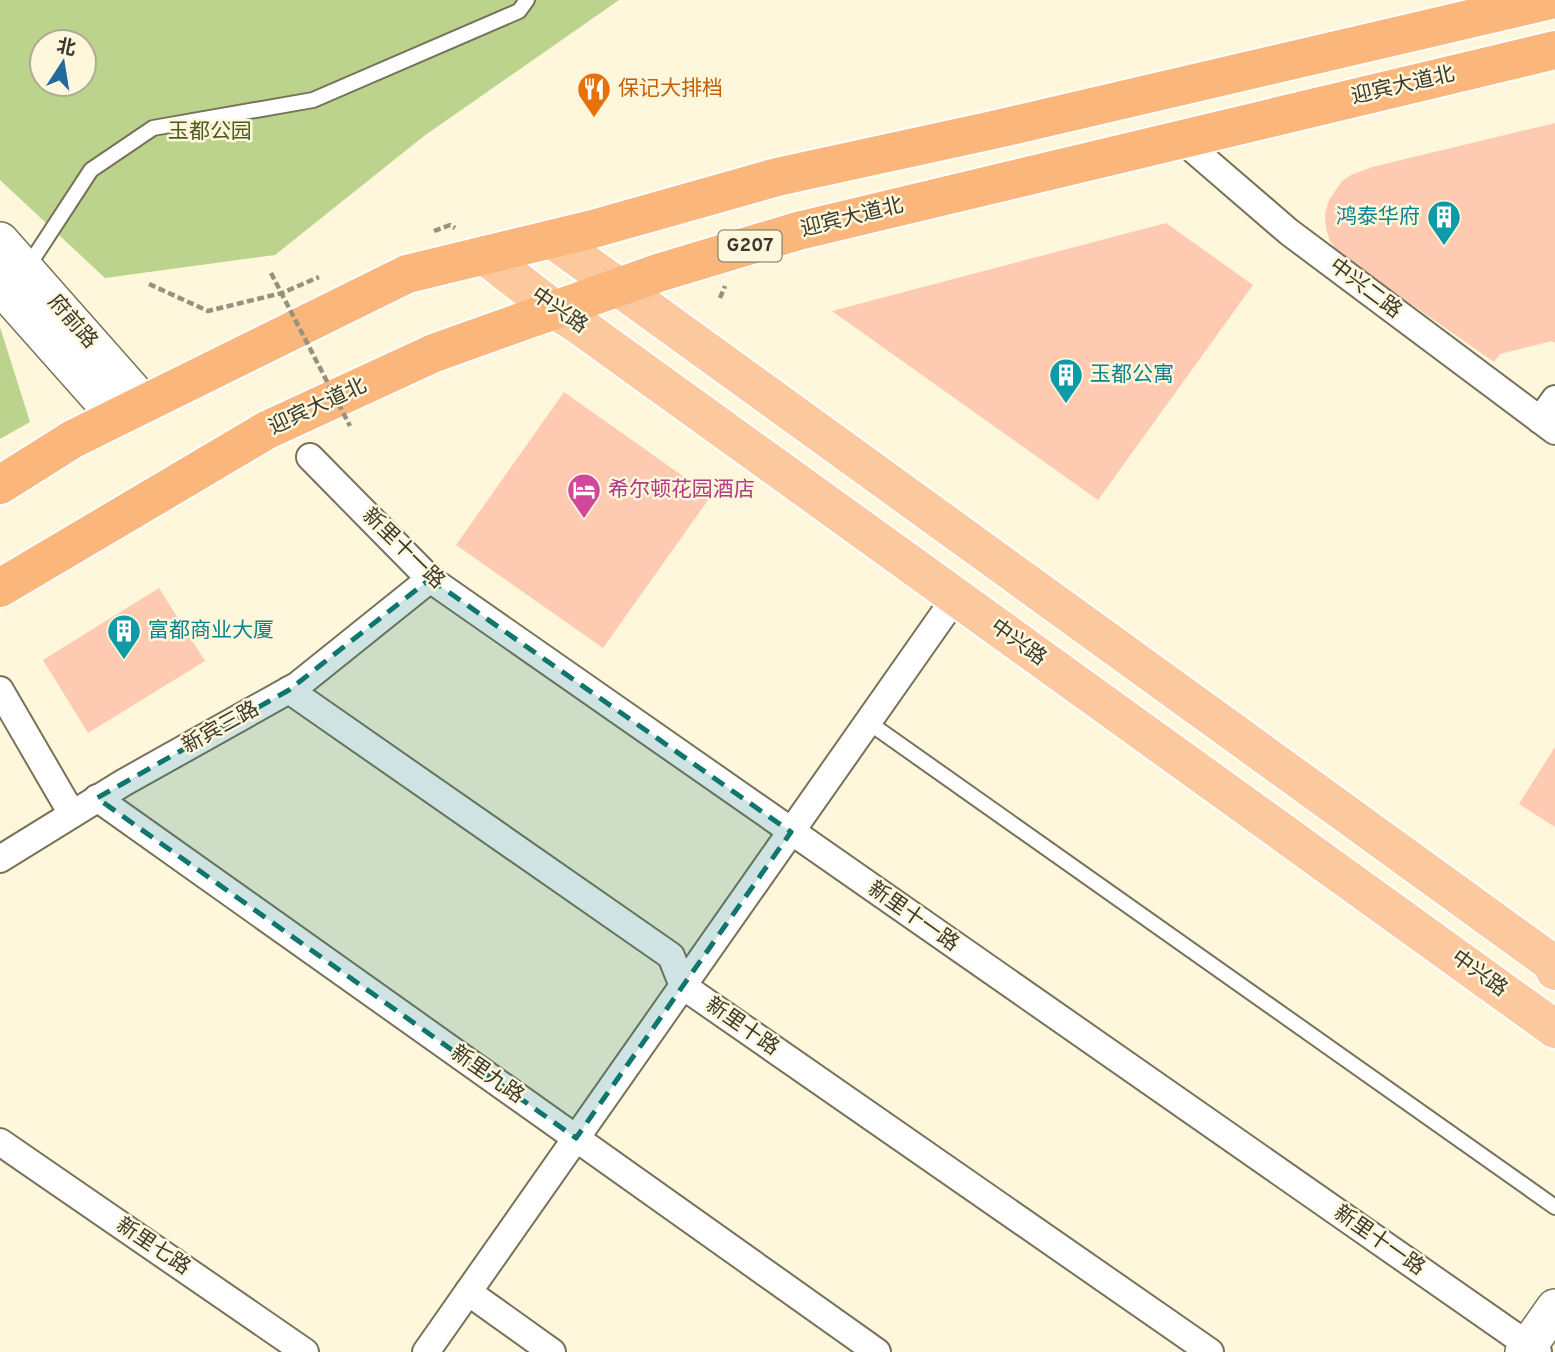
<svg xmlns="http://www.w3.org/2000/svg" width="1555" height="1352" font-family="Overpass,'Noto Sans SC',sans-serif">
  <rect width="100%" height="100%" fill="#fef7db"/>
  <!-- green -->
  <g fill="#bcd38d" fill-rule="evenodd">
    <path d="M0,0H619L424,136L275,255L105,278L0,180ZM42,42H84V84H42Z"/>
    <path d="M0,327L30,422L0,439Z"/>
  </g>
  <!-- building -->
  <g fill="#ffcab2">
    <path d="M1555,123V343L1552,341L1500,354L1494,362L1338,253L1330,241L1326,228L1325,214L1329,200L1342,181L1351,175L1372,167Z"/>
    <path d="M1166,223L1253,285L1098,500L832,311Z"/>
    <path d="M564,392L711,496L603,648L456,545Z"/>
    <path d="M159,588L205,661L88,733L43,660Z"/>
    <path d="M1555,747V827L1519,804Z"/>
  </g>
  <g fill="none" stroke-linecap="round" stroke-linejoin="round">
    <!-- service casing -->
    <g stroke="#777259" stroke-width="18">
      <g id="service">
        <path d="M27,268L91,170L153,128L313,100L519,11L527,0"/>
        <path d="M868,722L1555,1207"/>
      </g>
    </g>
    <!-- minor casing -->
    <g stroke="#777259" stroke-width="30">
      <g id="minor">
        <path d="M1181,139L1289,232L1555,431"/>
        <path d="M1540,420L1555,399"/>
        <path d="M310,457L430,579L1538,1352"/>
        <path d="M0,690L72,814"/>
        <path d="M289,690L671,956L683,986L1210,1352"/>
        <path d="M97,798L877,1352"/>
        <path d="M0,859L123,783L298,685L430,579"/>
        <path d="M0,1142L305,1352"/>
        <path d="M468,1292L552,1352"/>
        <path d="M426,1352L955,598"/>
      </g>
    </g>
    <!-- secondary casing -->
    <g stroke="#777259" stroke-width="40">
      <g id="secondary">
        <path d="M0,241L144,404"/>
        <path d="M0,285L117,417"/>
        <path d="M1524,1352L1555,1308"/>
      </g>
    </g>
    <!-- primary casing -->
    <g stroke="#fff" stroke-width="42">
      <g id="primary">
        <path d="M552,239L1552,963L1555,971"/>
        <path d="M484,255L555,310L576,323L1555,1029"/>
      </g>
    </g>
    <!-- trunk casing -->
    <g stroke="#fff" stroke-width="42">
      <g id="trunk">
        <path d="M0,485L73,439L407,274L593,229L777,177L993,130L1551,0"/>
        <path d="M0,588L267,430L434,353L658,273L798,231L1555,50"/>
      </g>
    </g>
    <!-- path -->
    <g stroke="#97927f" stroke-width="4.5" stroke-dasharray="7 3.5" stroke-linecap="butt">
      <path d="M434,231L450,225L455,228"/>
      <path d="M149,284L208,311L282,293L319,277"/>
      <path d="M720,298L725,286"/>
    </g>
    <!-- service -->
    <use href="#service" stroke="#fff" stroke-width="14"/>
    <!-- minor -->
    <use href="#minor" stroke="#fff" stroke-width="26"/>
    <!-- secondary -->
    <use href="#secondary" stroke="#fff" stroke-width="37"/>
    <!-- primary -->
    <use href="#primary" stroke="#fcc89d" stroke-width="38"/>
    <!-- trunk -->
    <use href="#trunk" stroke="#fbb67c" stroke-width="38"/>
    <!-- path-bridge -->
    <path stroke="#97927f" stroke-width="4.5" stroke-dasharray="7 3.5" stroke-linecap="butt" d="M271,273L350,426"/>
  </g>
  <!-- marked area -->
  <path fill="#0f766e" fill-opacity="0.2" stroke="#0f766e" stroke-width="5" stroke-dasharray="14 9" stroke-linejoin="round" d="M430,579L791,832L576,1138L97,798L289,690Z"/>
  <!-- icons -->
  <defs>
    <g id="restaurant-pin" transform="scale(1.75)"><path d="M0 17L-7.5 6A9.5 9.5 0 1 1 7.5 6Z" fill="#e8710a" stroke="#fef7db"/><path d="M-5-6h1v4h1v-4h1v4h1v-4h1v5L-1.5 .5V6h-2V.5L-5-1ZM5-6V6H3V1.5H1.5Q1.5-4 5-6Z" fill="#fff"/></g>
    <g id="building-pin" transform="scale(1.75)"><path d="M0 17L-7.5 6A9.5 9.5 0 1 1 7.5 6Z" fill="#0f9aa8" stroke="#fef7db"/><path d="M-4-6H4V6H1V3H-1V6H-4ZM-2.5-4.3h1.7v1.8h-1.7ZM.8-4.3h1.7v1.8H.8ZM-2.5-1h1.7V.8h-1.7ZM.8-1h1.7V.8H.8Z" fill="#fff"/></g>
    <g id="hotel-pin" transform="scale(1.75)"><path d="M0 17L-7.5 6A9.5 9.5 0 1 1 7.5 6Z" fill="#d1479c" stroke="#fef7db"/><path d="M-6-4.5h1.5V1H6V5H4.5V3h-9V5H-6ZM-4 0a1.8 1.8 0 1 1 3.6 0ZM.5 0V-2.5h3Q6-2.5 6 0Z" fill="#fff"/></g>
  </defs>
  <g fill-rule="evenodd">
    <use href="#restaurant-pin" x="594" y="89"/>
    <use href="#building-pin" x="1444" y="217"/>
    <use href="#building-pin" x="1066" y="375"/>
    <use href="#hotel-pin" x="584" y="490"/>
    <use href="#building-pin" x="124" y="631"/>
  </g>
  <g text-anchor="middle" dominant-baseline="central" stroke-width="5" stroke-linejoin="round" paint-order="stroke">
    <!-- shield labels -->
    <rect fill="#fef7db" stroke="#757161" stroke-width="2" x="718.5" y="230.5" width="63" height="31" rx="5"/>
    <g font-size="19" font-weight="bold" fill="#3a382d">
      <text x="750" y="246">G207</text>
    </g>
    <!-- street labels -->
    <g font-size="21" fill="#3a382d" stroke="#fef7db">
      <text transform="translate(1403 86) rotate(-13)">迎宾大道北</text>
      <text transform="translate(852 218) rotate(-14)">迎宾大道北</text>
      <text transform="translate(1365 289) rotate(37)">中兴二路</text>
      <text transform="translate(559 311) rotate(35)">中兴路</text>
      <text transform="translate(72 322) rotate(49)">府前路</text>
      <text transform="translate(318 407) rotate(-25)">迎宾大道北</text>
      <text transform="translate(403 549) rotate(44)">新里十一路</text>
      <text transform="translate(1018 643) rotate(36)">中兴路</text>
      <text transform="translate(221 728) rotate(-29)">新宾三路</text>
      <text transform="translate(913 917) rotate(35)">新里十一路</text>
      <text transform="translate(1479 974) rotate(36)">中兴路</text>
      <text transform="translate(742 1027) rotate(35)">新里十路</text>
      <text transform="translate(487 1075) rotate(35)">新里九路</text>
      <text transform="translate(1379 1241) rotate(35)">新里十一路</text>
      <text transform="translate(153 1247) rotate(34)">新里七路</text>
    </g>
    <!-- food labels -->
    <g font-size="21" fill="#c56008" stroke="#fef7db" text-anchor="start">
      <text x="618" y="89">保记大排档</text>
    </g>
    <!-- park labels -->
    <g font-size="21" fill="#4c5d21" stroke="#fef7db">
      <text x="210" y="132">玉都公园</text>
    </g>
    <!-- culture labels -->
    <g font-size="21" fill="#0d838f" stroke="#fef7db" text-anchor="start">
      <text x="1420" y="217" text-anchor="end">鸿泰华府</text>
      <text x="1090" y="375">玉都公寓</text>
      <text x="148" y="631">富都商业大厦</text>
    </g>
    <!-- hotel labels -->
    <g font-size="21" fill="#b23c85" stroke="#fef7db" text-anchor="start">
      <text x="608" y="490">希尔顿花园酒店</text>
    </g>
  </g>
  <!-- north arrow -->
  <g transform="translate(63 63) rotate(12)"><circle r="33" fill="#fef7db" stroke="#b0ab95" stroke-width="2"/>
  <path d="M0-5L12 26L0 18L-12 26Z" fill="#26699e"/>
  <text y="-10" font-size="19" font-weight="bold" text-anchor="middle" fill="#3a382d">北</text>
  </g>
</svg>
